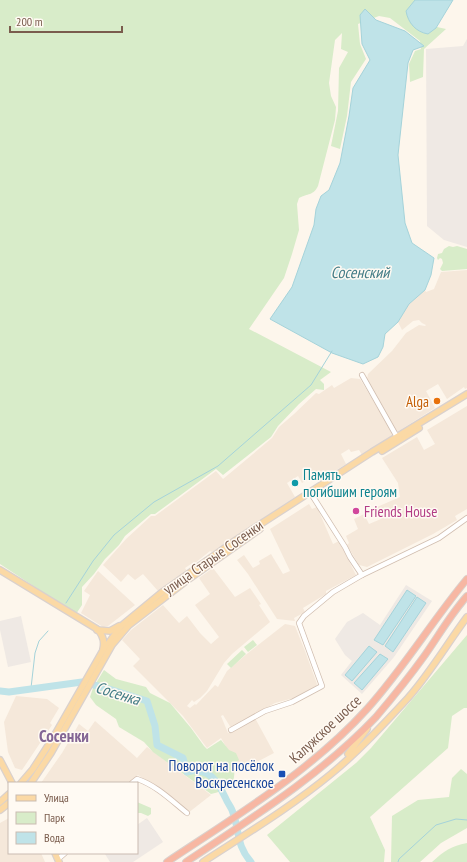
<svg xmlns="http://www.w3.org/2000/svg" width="467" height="862" font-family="'PT Sans Narrow',sans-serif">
  <rect width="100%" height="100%" fill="#fdf6ec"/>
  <!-- residential -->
  <g fill="#f5e8da">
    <path d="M467,270V388L465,389L464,387L447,399L438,384L426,391L435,408L397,432L367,379L368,374L392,351L406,333L419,325L425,326L426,325L422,323L419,320L413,321L402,330L398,322L409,304L425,290L426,292L434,289L441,272Z"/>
    <path d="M351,378L360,379L394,435L362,455L359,450L351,452L349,449L341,454L346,464L319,481L315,475L302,483L298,476L287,483L295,497L212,552L210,551L195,563L194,562L185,568L187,571L158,591L143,574L135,580L128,574L121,582L103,565L126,539L151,516H155L216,471L223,479L272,438L279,427L294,414L316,393L319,394L332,385L334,388Z"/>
    <path d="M467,406V509L455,516L457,520L433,534L367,567L359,565L347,545L349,543L346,536L358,529L354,519L364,514L369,524L381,519L377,507L400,497L398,483L382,458L417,437L424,450L435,444L427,430Z"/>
    <path d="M309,504L312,509L317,507L333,544L339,541L356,575L326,591V594L303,608L305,612L294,618L295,621L277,619L248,574L237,560L244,555L253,568L260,564L259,561L271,554L283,574L290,571L270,529Z"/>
    <path d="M213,568L235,597L250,588L261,604L259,605L270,622L232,654L224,663L207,691L200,698L194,702L192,700L187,706L190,708L195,704L196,705L215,685L218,687L227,671L248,653L285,624L295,626L305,651L317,684L316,686L294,698L275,703L231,728L223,715L221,716L228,733L255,718L274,753L240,771L221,738L207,748L183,716L133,666L140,659L122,640L131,630L163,605L179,623L187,616L200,633L211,644L219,637L195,605L210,594L199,578Z"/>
    <path d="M98,571L135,605L108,626L103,627L81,613L90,595L84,591Z"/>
    <path d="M16,696L47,699L59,708L50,723L52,725L22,770L15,768L8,752L4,722Z"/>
    <path d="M95,721L137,758L147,747L211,795L188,813L173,798L138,775L130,783H41L62,753L79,724L88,731Z"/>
    <path d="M9,818V853H41L45,862H0V823Z"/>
  </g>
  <!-- industrial -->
  <g fill="#efe9e4">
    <path d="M467,39V247L444,240L427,226L426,49L463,46Z"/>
    <path d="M406,585L432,601L394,657L362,694L341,675L352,661L345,655L335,639L347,622L363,613L380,625Z"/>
    <path d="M21,616L31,662L8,667L0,630V621Z"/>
    <path d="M147,818L163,842L133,862H110L105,854L106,853H137V825Z"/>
  </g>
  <!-- green -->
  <g fill="#d8ecc9">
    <path d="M0,0H422L427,31L437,27L446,29L424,49L423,77L410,82L409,64L415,51L421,49L420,41L390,18L379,16L358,24L360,44L366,59L351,82L347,116L340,149L331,146L338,111L339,68L348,52L341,49L342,33L335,40L329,83L331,96L336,107L335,120L318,186C313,196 308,193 299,198L297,204L299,230L292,254L284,278L249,329L331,372L320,380L324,384V390L316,389L299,404L278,426L271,437L223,475L216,469L155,514H151L125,536L119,545L105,559L94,574L82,587V605L76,614L0,564Z"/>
    <path d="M449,246L453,247L457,246L467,249V269L442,271L440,269L443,263L442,259L440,258L438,260L437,258L438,254L442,253L444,249Z"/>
    <path d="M467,635V708H464L452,716L448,748L370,817L385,850L384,862H290L267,835L356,763L371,748Z"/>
    <path d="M253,640L257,645L248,652L244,647Z"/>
    <path d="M242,650L246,654L231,668L227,664Z"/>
    <path d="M104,670L116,679L146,687L150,693L170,703L191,728L204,746L207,749L221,740L229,750L236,753L239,760L233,766C238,783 228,791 211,794L153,752L144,742L119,727L116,719L96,705L90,697L93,688Z"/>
    <path d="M461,769L467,774V828L441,843L420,862H391L392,816L418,800L449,797L452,778Z"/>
    <path d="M137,802L151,808V814L148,816L141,813H137Z"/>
    <path d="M467,843V862H432C444,851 451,846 467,843Z"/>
  </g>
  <!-- water -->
  <g fill="#bfe3e8" stroke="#a5d3da">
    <path d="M415,0H453L436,28L428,34C416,32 408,23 406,11Z"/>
    <path d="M365,9L376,20L405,31L424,46L413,50L408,63L398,155L405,223L412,243L434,258L431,275L425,290L409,304L398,322L385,334L383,347L378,357L363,364L332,353L270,319L292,287L314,225L316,209L321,196L329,190L340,163L349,116L353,88L370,60L362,44L360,15Z"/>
    <path d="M407,590L416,596L383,645L374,640Z"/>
    <path d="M417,597L426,603L393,652L385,646Z"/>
    <path d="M369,646L377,652L352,681L345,675Z"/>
    <path d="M380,654L388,659L362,690L354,683Z"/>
  </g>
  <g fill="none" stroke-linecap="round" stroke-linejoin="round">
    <!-- stream -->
    <g stroke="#a5d3da" stroke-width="1">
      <path d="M66,603L93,561L114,535L154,502L218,466L311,385L332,351"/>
      <path d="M31,688L35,653L39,641L48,631"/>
      <path d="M398,862L399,859L436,825L456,819L467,820"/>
    </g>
    <!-- river -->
    <path stroke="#bfe3e8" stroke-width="7" d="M0,691L9,692L82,682L106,688L147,701L155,726L157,745L183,758L187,772C191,771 196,770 199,771C214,773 220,787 226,799C228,804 232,808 233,813C240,832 236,845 251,862"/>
    <!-- minor casing -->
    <g stroke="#d1beb0" stroke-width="6">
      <g id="minor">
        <path d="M362,375L397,437"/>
        <path d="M310,492L345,547L350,557L362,575"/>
        <path d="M231,730L265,711L292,702L322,686L299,623L304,616L333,592L362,575L439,538L467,518"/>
        <path d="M132,783L137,779C156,785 172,801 187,813"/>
        <path d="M58,859L65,853"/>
      </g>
    </g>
    <!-- major casing -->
    <g stroke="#dad1cd" stroke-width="8">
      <g id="major">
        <path d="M382,451L419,428"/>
        <path d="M0,570L97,629C103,635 105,641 103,649"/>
        <path d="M97,630L110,631L119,626"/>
        <path d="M348,754L367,729"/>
        <path d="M0,760L12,783"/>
        <path d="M21,783L33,769L53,738L102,652L121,626L161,593L236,540L372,452L467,394"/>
        <path d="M31,783L51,753L112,645L129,625L186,581L260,529"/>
        <path d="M0,802L9,794"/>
        <path d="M0,810L9,803"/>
        <path d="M55,853L59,862"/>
        <path d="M203,862C246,834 291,807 331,774C358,752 384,724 408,698C430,673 447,644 467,617"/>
      </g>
    </g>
    <!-- highway casing -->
    <g stroke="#dad1cd" stroke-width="8">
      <g id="highway">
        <path d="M167,862C236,816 311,771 367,709C404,668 432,621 467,579"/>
        <path d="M186,862C252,818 321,775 376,717C393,697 410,676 425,655C439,635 451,614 467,596"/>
      </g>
    </g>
    <!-- minor -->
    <use href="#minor" stroke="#fff" stroke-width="4.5"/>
    <!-- major -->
    <use href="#major" stroke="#fbd9a5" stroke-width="5.5"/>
    <!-- highway -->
    <use href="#highway" stroke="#f7b7a3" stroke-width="6"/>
  </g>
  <!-- markers -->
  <circle fill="#e8710a" stroke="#fffaf3" stroke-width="1.5" cx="437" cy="401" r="4"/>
  <circle fill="#0f9aa8" stroke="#fffaf3" stroke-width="1.5" cx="295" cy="483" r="4"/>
  <circle fill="#d1479c" stroke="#fffaf3" stroke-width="1.5" cx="356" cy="511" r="4"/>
  <rect fill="#1a4fb4" stroke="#fffaf3" stroke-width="1.5" x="278" y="770" width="8" height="8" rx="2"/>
  <g text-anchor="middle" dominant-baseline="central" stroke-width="3" stroke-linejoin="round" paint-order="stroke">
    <!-- food labels -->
    <g font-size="15" fill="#c56008" stroke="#fffaf3" text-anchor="end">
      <text x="429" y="401">Alga</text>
    </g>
    <!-- culture labels -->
    <g font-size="15" fill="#0d838f" stroke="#fffaf3" text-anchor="start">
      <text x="303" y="474">Память<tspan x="303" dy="17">погибшим героям</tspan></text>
    </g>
    <!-- hotel labels -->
    <g font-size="15" fill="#b23c85" stroke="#fffaf3" text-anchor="start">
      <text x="364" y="511">Friends House</text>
    </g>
    <!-- street labels -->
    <g font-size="15" fill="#7a5c4d" stroke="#fffaf3">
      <text transform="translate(213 557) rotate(-35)">улица Старые Сосенки</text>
      <text transform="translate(325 729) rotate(-43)">Калужское шоссе</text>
    </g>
    <!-- transit labels -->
    <g font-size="15" fill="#164399" stroke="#fffaf3" text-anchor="end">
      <text x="274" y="765">Поворот на посёлок<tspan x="274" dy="17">Воскресенское</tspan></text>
    </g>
    <!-- water labels -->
    <g font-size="16" font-style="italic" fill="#437c86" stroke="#fffaf3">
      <text x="360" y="272">Сосенский</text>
      <text transform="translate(118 693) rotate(17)">Сосенка</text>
    </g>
    <!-- quarter labels -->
    <g font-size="17" font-weight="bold" fill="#846695" stroke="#fffaf3">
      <text x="64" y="736">Сосенки</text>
    </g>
  </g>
  <!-- legend -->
  <rect x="8" y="782" width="130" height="72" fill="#fffaf3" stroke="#cabbb1"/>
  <rect x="16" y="795" width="20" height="6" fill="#fbd9a5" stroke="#cabbb1"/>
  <text x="44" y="802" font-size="12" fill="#7a5c4d">Улица</text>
  <rect x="16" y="812" width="20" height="12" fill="#d8ecc9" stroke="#cabbb1"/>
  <text x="44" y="822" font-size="12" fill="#7a5c4d">Парк</text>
  <rect x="16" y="832" width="20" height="12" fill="#bfe3e8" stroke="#cabbb1"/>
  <text x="44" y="842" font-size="12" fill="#7a5c4d">Вода</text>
  <!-- scale -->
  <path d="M10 26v6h112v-6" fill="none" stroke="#7a5c4d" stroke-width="2"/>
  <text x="16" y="26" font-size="12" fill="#7a5c4d" stroke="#fffaf3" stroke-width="3" paint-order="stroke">200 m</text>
</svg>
